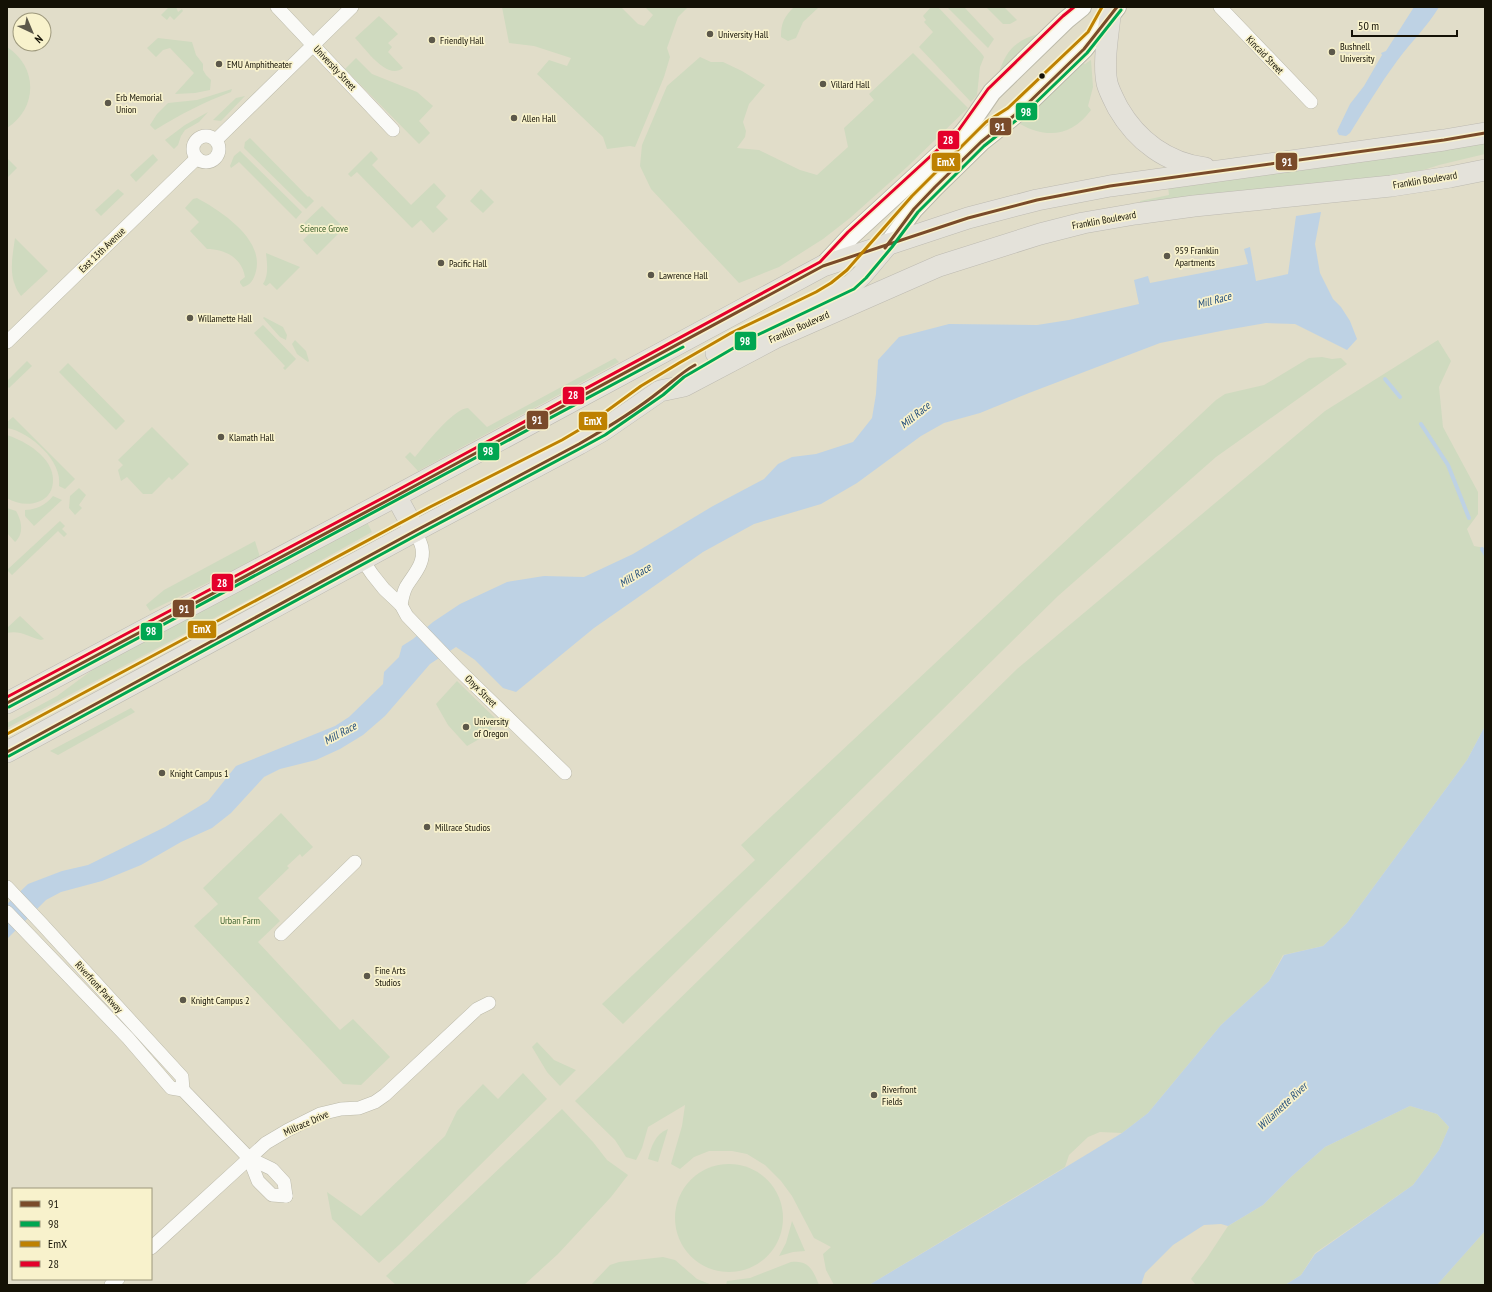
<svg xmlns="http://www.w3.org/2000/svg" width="1492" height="1292" font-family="'PT Sans Narrow',sans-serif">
  <rect width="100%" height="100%" fill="#e1ddc9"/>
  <!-- green -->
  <g fill="#cfdabf">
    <path d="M169,7H176L178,12L182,9L183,11L174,20L170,16L167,20L161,15Z"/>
    <path d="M502,7H621L638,24L644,26L653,15L645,7H688L678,17L667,48L670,57L664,77L635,147L630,146L607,149L603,137L537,74L549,60L567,66L571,58L534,46L509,43Z"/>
    <path d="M794,7H819L803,22L796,38L788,41L781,37C781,23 784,17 794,7Z"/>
    <path d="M931,7L935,8L938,7L982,54L984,57L980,67L977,95L971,102L919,47L933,32L924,22L926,20L923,16Z"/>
    <path d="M947,7H964L994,39L988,48Z"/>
    <path d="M986,7H1004L1017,20L1010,24H1003Z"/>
    <path d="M379,16L398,34L388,43L392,47L388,52L403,68C387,81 365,48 355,38Z"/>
    <path d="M1042,33L998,76C1005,50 1017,39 1042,33Z"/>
    <path d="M158,38L192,42L196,55L203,64V70L206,75L211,80L210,90L195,93L175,94L194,73L170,48L163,50L156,57L147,48Z"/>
    <path d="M7,47C38,67 38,108 7,128Z"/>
    <path d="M913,53L968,108L907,167L850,218L823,239L779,267L739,283L651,189L640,166L642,145L667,86L700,57L711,62H723L742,71L765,85L749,104L743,122L746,131L745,137L737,148L759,150L800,170L817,175L848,147L844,128L874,100L869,94Z"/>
    <path d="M356,58L372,74L417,92L433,106L419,121L430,133L419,144L345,69Z"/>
    <path d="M1091,60L1093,87L1088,106L1091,110C1072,136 1047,139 1020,124L1083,63L1085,64Z"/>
    <path d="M232,89L231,92C204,102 179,115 155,130L150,125L157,114L168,103L197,100Z"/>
    <path d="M245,96L221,121L213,120L236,98Z"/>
    <path d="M208,112L199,122L185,130L181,136L178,145L174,149L165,140L185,125Z"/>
    <path d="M250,138L308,197L309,196L314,201L306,209L244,148L245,142Z"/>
    <path d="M1485,142V154L1439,165L1411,174L1140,203V201L1169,195L1168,186Z"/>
    <path d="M240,151L302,212L296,219L239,162L231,168L230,166L234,156Z"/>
    <path d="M371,151L378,159L372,165L411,205L434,183L446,196L436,207L448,219L433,233L421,220L412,228L357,172L351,177L348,174Z"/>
    <path d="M153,154L158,160L136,182L130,175Z"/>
    <path d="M7,158L17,168L7,178Z"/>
    <path d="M118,189L124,194L101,216L95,210Z"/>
    <path d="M481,189L494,202L483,213L470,201Z"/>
    <path d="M197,198C221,211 264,239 256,271C254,279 251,285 243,287L240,283V281L245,277C242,258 225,249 207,249L190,231L199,222L185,208L193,199Z"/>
    <path d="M322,206L344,228L317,255L303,240L310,233L302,225Z"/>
    <path d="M15,238L48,271L21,296C19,293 16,289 15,285C9,271 13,253 15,238Z"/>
    <path d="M266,253L300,267L277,290L270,283L266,286L263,284C269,275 267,263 266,253Z"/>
    <path d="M264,317L283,327L287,335L286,340L280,337L263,318Z"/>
    <path d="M263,325L296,359L285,370L283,368L285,366L254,333Z"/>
    <path d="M295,340L306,351L309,361L308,362L297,354L292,344Z"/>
    <path d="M1438,340L1451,361L1439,387L1443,427L1478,492V514L1467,529L1474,546L1485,548V726L1467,760L1347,923L1323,946L1283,955L1269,981L1221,1025L1148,1113L1122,1133L1100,1132L1088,1137L1069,1155L1065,1167L869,1285H834L826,1270L823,1254L831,1247L814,1238L792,1196L781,1181L765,1165L747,1154L732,1151H709L694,1157L680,1169L671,1164L682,1126L685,1105L648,1127L642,1148L636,1160L626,1157L615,1140L575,1101L1017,669L1325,411Z"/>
    <path d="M1322,357L1332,359L1341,358L1347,364L1216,457L1058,596L623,1024L602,1004L755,860L741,845L1216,400L1225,394L1264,385L1309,358Z"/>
    <path d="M615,358L619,362L418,471L405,457L410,452L415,457C425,445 454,408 468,408L487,427Z"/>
    <path d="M27,361L32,366L9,388L7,386V381Z"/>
    <path d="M68,363L125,421L116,430L59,372Z"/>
    <path d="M13,417L75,479L65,489L59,486C63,461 30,432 7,428V422Z"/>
    <path d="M152,427L189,464L172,480L169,477L152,494H143L127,477L121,481L118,470L123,465L118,460Z"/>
    <path d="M7,435C25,441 53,457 53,480C53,505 24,509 7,498Z"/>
    <path d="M79,488L86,495L79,505L82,508L75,515L69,508L70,496Z"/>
    <path d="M53,496L62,500L34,526L25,516V510C35,510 46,505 53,496Z"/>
    <path d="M7,508L16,511C22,521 24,534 15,542L7,533Z"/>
    <path d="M60,521L65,526L62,529L67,534L64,537L58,531L12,575L7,570Z"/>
    <path d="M367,522L372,532L284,581L7,728V723L57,696L95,668Z"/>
    <path d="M255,541L260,557L150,611L146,605L164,590Z"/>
    <path d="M20,616L44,639L41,640C29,637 20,630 7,633V628Z"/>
    <path d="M457,681L497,720L488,734L467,746L448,725L436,704Z"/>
    <path d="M131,708L135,712L58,755L50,751Z"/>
    <path d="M281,813L313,847L302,857L300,854L287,866L289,868L258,898L280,921L258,942L340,1030L353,1019L390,1057L361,1085L343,1084L194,926L218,904L203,888Z"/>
    <path d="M537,1042L554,1060L576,1070L560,1086L547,1072L532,1047Z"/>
    <path d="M523,1073L547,1099L399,1245L379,1263L332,1219L327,1192L361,1216L445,1136L457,1111L483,1084L498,1099Z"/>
    <path d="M1410,1106L1437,1114L1449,1127L1439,1150L1413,1185L1315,1253L1301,1275L1285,1285H1196L1191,1279L1207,1258L1228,1226L1263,1205L1292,1176L1325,1147Z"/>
    <path d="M562,1109L593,1142L607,1160L628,1175L611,1197L558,1254L524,1285H396L386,1276Z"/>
    <path d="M668,1129L658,1162L648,1159C651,1147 655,1134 668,1129Z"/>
    <circle cx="729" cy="1218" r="54"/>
    <path d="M792,1221L805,1251L793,1252L779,1256L786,1243Z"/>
    <path d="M1485,1231V1285H1437L1484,1232Z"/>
    <path d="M663,1257L675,1260L697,1279L712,1285H591L610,1265L619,1262Z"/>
    <path d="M791,1262C809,1260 813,1270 819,1285H726L727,1281L750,1278Z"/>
  </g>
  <!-- water -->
  <g fill="#bed2e4">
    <path d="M1414,7H1439C1427,27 1411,42 1397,61C1380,84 1365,109 1350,133L1346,136L1339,135L1337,131L1350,104L1364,86L1382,55L1381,53L1386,51Z"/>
    <path d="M1321,212L1315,244L1320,273L1333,299L1341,307L1350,321L1357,339L1347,350L1295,324L1266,323L1226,330L1160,343L1029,393L980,413L944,423L921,436L857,483L821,504L754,524L703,552L594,628L516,692L503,688L475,660L456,647L430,664L385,716L363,735L340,749L316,760L280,769L264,777L231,813L212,828L181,842L141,865L102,881L61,892L46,900L7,939V904L28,884L62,871L88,865L165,827L208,801L236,766L335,726L349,717L383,684L384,672L399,657L402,646L413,639L433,622L460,604L507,582L544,576L584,577L633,554L713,506L764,479L778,464L792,457L816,454L853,442L872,418L876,394L878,360L899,337L949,324L1037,325L1069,320L1139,304L1134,280L1148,276L1150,283L1248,264L1244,249L1250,247L1256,281L1288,274L1296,216Z"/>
    <path d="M1485,726V1231L1437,1285H1285L1301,1275L1315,1254L1413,1185L1439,1150L1449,1127L1437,1114L1410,1106L1325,1147L1292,1176L1263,1205L1228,1226L1221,1224L1204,1225L1173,1245L1145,1273L1141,1285H869L1003,1205L1122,1133L1148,1113L1221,1025L1269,981L1284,955L1323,946L1347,923L1467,760Z"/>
  </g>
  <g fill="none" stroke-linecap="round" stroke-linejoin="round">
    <!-- stream -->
    <g stroke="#bed2e4" stroke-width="4">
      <path d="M1385,379L1400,397"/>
      <path d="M1421,424L1448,465L1469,518"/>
      <path d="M1482,549L1485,554"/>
    </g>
    <!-- street casing -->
    <g stroke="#bcbaaa" stroke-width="14">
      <g id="street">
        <path d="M277,7L393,130"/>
        <path d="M1220,7L1311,102"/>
        <circle cx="206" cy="149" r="13"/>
        <path d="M216,140L352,7"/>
        <path d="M7,342L197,158"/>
        <path d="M362,559L372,574L384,589L401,605L407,616L459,670L565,773"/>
        <path d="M401,605C402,599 403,593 406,587C413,575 425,564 422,548C421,542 417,536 415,531"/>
        <path d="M7,887L41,923L182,1077L183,1090"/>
        <path d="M7,912L128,1038L171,1088L183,1090L249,1158L272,1169L284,1182L286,1196"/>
        <path d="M281,934L355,862"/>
        <path d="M249,1158L258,1181L272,1195L286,1196"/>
        <path d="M151,1248L266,1143L288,1130L320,1114L341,1109L359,1108L375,1102L385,1095L477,1009L489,1003"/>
        <path d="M111,1285L118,1279"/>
      </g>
    </g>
    <!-- secondary casing -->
    <g stroke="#bcbaaa" stroke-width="20">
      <g id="secondary">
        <path d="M888,244L914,209L935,187L981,142L1021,110L1084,49L1117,7"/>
        <path d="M823,266L851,236L962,134L970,124L992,92L1066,20L1082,7"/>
      </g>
    </g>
    <!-- primary casing -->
    <g stroke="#bdbab1" stroke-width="22">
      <g id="primary">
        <path d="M1110,16C1108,36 1103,63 1107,83C1109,91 1114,100 1118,108C1137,141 1167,163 1205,168"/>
        <path d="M716,353L747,335L851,285L862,275L888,244"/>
        <path d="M396,496L415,531"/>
        <path d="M7,703L396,496L823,266L968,218L1037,200L1110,186L1444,140L1485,133"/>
        <path d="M7,752L415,531L579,444L602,431L660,391L684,386L775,338L939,266L1040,234L1083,223L1135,214L1194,206L1391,186L1450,177L1485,170"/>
      </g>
    </g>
    <!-- street -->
    <use href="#street" stroke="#fafaf7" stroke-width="13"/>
    <!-- secondary -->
    <use href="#secondary" stroke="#fafaf7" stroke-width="18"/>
    <!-- primary -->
    <use href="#primary" stroke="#e4e2da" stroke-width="21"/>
    <!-- bus-1 casing -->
    <g stroke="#f8f2cc" stroke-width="6">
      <g id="bus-1">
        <path d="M885,248L914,209L935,187L981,142L1021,110L1084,49L1117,7"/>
        <path d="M7,703L396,496L823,266L968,218L1037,200L1110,186L1444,140L1485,133"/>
        <path d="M7,752L415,531L579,444C607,428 635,411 660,391C672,382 682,372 695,365"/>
      </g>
    </g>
    <!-- bus-2 casing -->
    <g stroke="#f8f2cc" stroke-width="6">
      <g id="bus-2">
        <path d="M9,707L683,347"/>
        <path d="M9,756L417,535L581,448L605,435L663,395L684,377L749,339L854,289L866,278L892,247L918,212L984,146L1024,114L1087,53L1121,10"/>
      </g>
    </g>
    <!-- bus-3 casing -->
    <g stroke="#f8f2cc" stroke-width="6">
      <path id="bus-3" d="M7,734L430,507L562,440L589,424L641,386L679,363L731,333L816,292L831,283L847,270L912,196L986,122L1008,108L1088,32L1102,7"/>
    </g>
    <!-- bus-4 casing -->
    <g stroke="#f8f2cc" stroke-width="6">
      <path id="bus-4" d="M7,697L394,492L820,262L848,232L958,131L988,89L1063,16L1074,7"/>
    </g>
    <!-- bus-1 -->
    <use href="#bus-1" stroke="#7a4b2a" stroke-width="3"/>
    <!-- bus-2 -->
    <use href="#bus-2" stroke="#00a651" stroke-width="3"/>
    <!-- bus-3 -->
    <use href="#bus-3" stroke="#be8101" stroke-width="3"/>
    <!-- bus-4 -->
    <use href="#bus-4" stroke="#e4002b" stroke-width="3"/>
  </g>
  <!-- markers -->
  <g fill="#5c584a" stroke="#f8f2cc" stroke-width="1.5">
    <circle cx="710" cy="34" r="4"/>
    <circle cx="432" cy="40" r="4"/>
    <circle cx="1332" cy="52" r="4"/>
    <circle cx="219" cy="64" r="4"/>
    <circle cx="823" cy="84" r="4"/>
    <circle cx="108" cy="103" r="4"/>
    <circle cx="514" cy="118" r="4"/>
    <circle cx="1167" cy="256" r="4"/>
    <circle cx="441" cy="263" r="4"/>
    <circle cx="651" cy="275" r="4"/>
    <circle cx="190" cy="318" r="4"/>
    <circle cx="221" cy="437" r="4"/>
    <circle cx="466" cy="727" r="4"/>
    <circle cx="162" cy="773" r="4"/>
    <circle cx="427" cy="827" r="4"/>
    <circle cx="367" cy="976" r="4"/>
    <circle cx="183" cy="1000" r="4"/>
    <circle cx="874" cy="1095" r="4"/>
  </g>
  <circle fill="#141105" stroke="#f8f2cc" stroke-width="1.5" cx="1042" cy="76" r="3.5"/>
  <g text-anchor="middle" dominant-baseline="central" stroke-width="3.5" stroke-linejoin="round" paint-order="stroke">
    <!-- poi labels -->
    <g font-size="10" fill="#141105" stroke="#f8f2cc" text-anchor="start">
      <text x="718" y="34">University Hall</text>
      <text x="440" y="40">Friendly Hall</text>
      <text x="1340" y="46">Bushnell<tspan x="1340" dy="12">University</tspan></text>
      <text x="227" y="64">EMU Amphitheater</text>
      <text x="831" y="84">Villard Hall</text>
      <text x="116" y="97">Erb Memorial<tspan x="116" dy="12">Union</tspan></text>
      <text x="522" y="118">Allen Hall</text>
      <text x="1175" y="250">959 Franklin<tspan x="1175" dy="12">Apartments</tspan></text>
      <text x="449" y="263">Pacific Hall</text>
      <text x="659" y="275">Lawrence Hall</text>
      <text x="198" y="318">Willamette Hall</text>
      <text x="229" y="437">Klamath Hall</text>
      <text x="474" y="721">University<tspan x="474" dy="12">of Oregon</tspan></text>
      <text x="170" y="773">Knight Campus 1</text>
      <text x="435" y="827">Millrace Studios</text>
      <text x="375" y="970">Fine Arts<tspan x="375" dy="12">Studios</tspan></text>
      <text x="191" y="1000">Knight Campus 2</text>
      <text x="882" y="1089">Riverfront<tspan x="882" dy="12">Fields</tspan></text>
    </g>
    <!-- street labels -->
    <g font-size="10" fill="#141105" stroke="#f8f2cc">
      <text transform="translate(1265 55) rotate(46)">Kincaid Street</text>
      <text transform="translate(335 68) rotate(47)">University Street</text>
      <text transform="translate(1425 180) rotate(-9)">Franklin Boulevard</text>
      <text transform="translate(1104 220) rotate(-10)">Franklin Boulevard</text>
      <text transform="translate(102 250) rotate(-44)">East 13th Avenue</text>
      <text transform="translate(799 327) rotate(-24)">Franklin Boulevard</text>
      <text transform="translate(481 691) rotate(45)">Onyx Street</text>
      <text transform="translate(99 987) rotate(48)">Riverfront Parkway</text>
      <text transform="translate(306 1123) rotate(-24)">Millrace Drive</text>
    </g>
    <!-- park labels -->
    <g font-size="10" fill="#3c612e" stroke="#f8f2cc">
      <text x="324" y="228">Science Grove</text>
      <text x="240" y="920">Urban Farm</text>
    </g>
    <!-- water labels -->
    <g font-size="11" font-style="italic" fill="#244f7c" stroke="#f8f2cc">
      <text transform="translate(1214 300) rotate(-15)">Mill Race</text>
      <text transform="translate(915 415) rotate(-39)">Mill Race</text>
      <text transform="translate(635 575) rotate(-31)">Mill Race</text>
      <text transform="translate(340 733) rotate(-28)">Mill Race</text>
      <text transform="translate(1282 1106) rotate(-43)">Willamette River</text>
    </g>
  </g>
  <g stroke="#f8f2cc" stroke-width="1.5">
    <rect x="1015" y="102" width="23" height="19" rx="4" fill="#00a651"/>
    <rect x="989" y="117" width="23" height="19" rx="4" fill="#7a4b2a"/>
    <rect x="937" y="130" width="23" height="20" rx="4" fill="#e4002b"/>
    <rect x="1275" y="152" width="23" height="19" rx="4" fill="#7a4b2a"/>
    <rect x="931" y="152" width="30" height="20" rx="4" fill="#be8101"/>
    <rect x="734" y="331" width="23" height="20" rx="4" fill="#00a651"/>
    <rect x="562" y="386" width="23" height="19" rx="4" fill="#e4002b"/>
    <rect x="526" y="410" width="23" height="20" rx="4" fill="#7a4b2a"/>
    <rect x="578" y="411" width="30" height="20" rx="4" fill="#be8101"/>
    <rect x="477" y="442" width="23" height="19" rx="4" fill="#00a651"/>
    <rect x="211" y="573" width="23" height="19" rx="4" fill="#e4002b"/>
    <rect x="172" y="599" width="23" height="19" rx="4" fill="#7a4b2a"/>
    <rect x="187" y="620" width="30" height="19" rx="4" fill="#be8101"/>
    <rect x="140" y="622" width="23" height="19" rx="4" fill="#00a651"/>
  </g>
  <g font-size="11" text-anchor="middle" font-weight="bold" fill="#fff">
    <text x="1026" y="116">98</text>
    <text x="1000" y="131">91</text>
    <text x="948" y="144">28</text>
    <text x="1287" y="166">91</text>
    <text x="946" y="166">EmX</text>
    <text x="745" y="345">98</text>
    <text x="573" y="399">28</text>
    <text x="537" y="424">91</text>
    <text x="593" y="425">EmX</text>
    <text x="488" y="455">98</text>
    <text x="222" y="587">28</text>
    <text x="184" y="613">91</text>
    <text x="202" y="633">EmX</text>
    <text x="151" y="635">98</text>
  </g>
  <!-- border -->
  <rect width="1492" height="1292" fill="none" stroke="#141105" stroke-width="16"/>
  <!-- legend -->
  <rect x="12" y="1188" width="140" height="92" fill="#f8f2cc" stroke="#9d987c"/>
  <rect x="20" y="1201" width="20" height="6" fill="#7a4b2a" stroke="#9d987c"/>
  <text x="48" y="1208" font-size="12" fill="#141105">91</text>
  <rect x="20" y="1221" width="20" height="6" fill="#00a651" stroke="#9d987c"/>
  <text x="48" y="1228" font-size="12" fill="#141105">98</text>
  <rect x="20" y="1241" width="20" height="6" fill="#be8101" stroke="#9d987c"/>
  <text x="48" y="1248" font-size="12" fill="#141105">EmX</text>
  <rect x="20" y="1261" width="20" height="6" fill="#e4002b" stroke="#9d987c"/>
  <text x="48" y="1268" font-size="12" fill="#141105">28</text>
  <!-- north arrow -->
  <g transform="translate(32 32) rotate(136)"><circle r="19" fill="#f8f2cc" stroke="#9d987c"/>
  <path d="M0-3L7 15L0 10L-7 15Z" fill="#5c584a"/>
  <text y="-6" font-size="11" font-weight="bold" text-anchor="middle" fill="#141105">N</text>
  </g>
  <!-- scale -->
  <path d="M1352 30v6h105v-6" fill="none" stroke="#141105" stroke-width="2"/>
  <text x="1358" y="30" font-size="12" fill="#141105" stroke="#f8f2cc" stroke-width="3" paint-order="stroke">50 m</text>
</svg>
